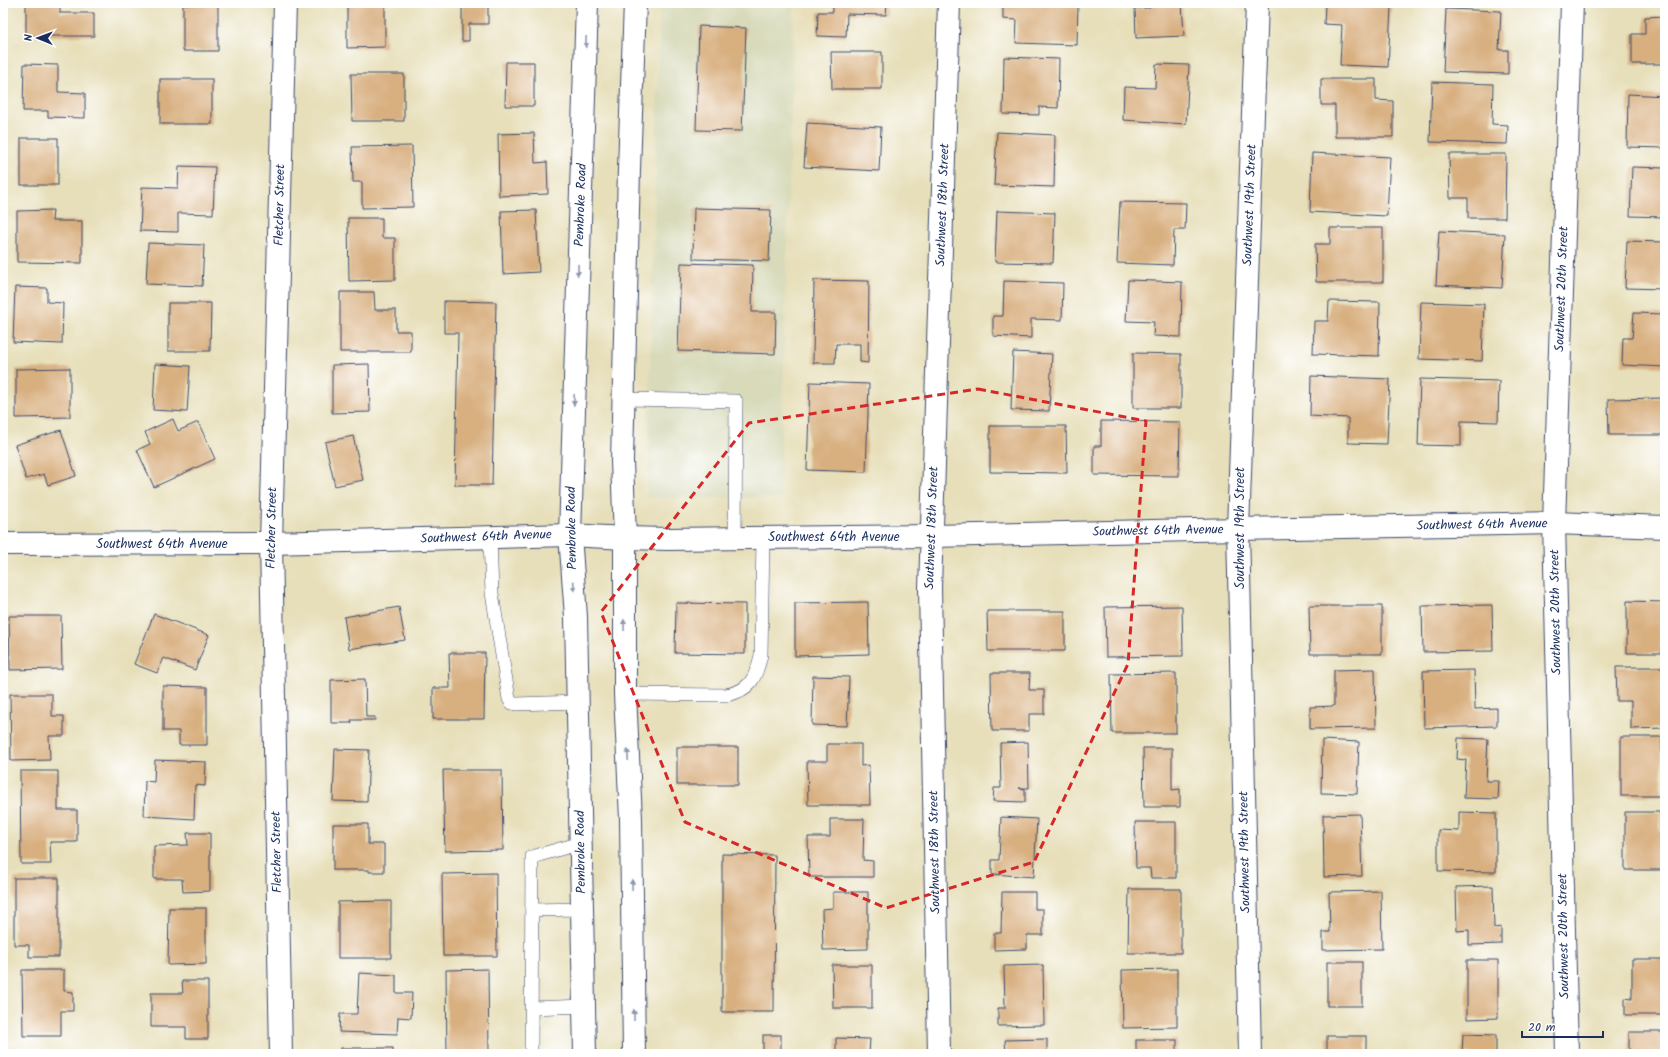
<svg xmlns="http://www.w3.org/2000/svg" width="1668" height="1057" font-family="Kalam,sans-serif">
  <rect width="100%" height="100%" fill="#fff"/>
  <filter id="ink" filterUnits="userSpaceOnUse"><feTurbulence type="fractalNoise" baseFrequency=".025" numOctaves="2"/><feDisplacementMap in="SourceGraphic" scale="8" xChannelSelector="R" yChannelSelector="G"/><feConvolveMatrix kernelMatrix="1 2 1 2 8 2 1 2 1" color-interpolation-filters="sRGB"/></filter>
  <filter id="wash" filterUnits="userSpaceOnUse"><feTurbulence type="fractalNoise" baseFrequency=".012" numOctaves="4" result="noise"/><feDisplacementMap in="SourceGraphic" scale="16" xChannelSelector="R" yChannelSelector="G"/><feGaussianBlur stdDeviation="0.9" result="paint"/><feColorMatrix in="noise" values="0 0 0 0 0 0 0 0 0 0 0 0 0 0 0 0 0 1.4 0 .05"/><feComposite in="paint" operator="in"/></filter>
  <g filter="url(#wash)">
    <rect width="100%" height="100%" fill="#e7dfba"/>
    <!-- built -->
    <path fill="#d8daba" d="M660,3H794L780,498H647Z"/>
    <g id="blocks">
      <!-- building -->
      <g fill="#d8af7f">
        <path d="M26,3H60V13H94V36H26Z"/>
        <path d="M347,3H385V47L347,48Z"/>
        <path d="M462,3H488V24H469V41H462Z"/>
        <path d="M833,3H887L886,15L847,14L846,37L817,36L818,12H833Z"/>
        <path d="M1003,3H1078L1077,45L1016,43L1017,20L1003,19Z"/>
        <path d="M1150,3H1182L1184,36L1136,38L1135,8H1150Z"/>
        <path d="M218,4V51H183V5Z"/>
        <path d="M1325,5L1391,7L1388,67L1340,65L1342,25L1324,24Z"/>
        <path d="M1446,9L1501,11L1499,50H1508V74L1443,72Z"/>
        <path d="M1665,16V64H1632V34H1645V17Z"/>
        <path d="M699,26L746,28L742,131L696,130Z"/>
        <path d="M831,52H882V89H832Z"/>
        <path d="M1004,57L1059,59L1058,108L1039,107V115L1003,114Z"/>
        <path d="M506,62H534V106H505Z"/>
        <path d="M24,64L58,65V92L85,93V118L48,117V111H23Z"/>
        <path d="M1156,64L1189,65L1186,124L1123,120L1124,87L1155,88Z"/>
        <path d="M351,74H404V121H352Z"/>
        <rect x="160" y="79" width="52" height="45"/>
        <path d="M1321,79H1376V100L1393,101V137H1335V105H1321Z"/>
        <path d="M1432,82L1493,84L1492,124L1508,125L1507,144L1430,142Z"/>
        <path d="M1628,94L1665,96V148L1627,147Z"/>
        <path d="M807,123L881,127L879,171L804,167Z"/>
        <path d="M997,132L1055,135L1054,187L994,185Z"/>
        <path d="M534,133L535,163L547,162L548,194L499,196L498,134Z"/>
        <rect x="21" y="138" width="37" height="47"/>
        <path d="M412,146L413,207L362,208V182H353L352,147Z"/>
        <path d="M1312,153L1390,157L1387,216L1310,212Z"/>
        <path d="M1449,154H1506L1505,218H1468V198H1450Z"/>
        <path d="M179,166L215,167L213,214L178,213V232L140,231L142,187L178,188Z"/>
        <path d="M1632,167L1665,168V217L1630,216Z"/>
        <path d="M1120,202L1186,203L1185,230H1174L1173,265L1117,263Z"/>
        <path d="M694,208L771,210L769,261L693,259Z"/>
        <path d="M53,210L52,221H82V263L17,262V211Z"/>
        <path d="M536,210L539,272L503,274L501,211Z"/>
        <path d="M997,211L1055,213L1053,263L995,262Z"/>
        <path d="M348,218H382V238H395V280L349,281Z"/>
        <path d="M1330,228H1383V282H1316L1315,244H1330Z"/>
        <path d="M1439,231L1505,234L1502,288L1436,285Z"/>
        <path d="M1627,241L1665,242V289L1625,288Z"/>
        <path d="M148,243L204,245L202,286L146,284Z"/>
        <path d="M681,263L753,265L752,312H776L775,354L678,351Z"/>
        <path d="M814,280L869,281L868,363L860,362V344H836L835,363H813Z"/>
        <path d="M1128,280L1182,282L1181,337L1153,336L1154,322L1126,321Z"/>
        <path d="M1004,281L1063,283L1062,320L1031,319V338L993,336V316H1003Z"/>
        <path d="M15,287L47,288V302L63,303L62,344L13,342Z"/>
        <path d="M340,292H374L375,310H396V331H411V352H340Z"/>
        <path d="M444,301L496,302L492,485H455L458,333H444Z"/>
        <path d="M1329,301L1380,302L1379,356L1313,354L1314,321H1328Z"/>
        <path d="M1421,302L1484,304L1482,361L1419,359Z"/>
        <path d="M168,303H211L210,351H168Z"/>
        <path d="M1634,313L1665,314V367L1622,365L1623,338H1632Z"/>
        <path d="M1013,352L1052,354L1049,411L1011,410Z"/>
        <path d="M1133,353L1181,354V408H1133Z"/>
        <path d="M155,364L190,366L187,412L153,410Z"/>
        <path d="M369,364L370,412L332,413V365Z"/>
        <path d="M70,368V417L16,418V369Z"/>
        <path d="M1311,376L1390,379L1387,444L1348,443V418L1310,416Z"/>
        <path d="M1420,379L1499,381L1498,422L1461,421V446L1418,445Z"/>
        <path d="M810,382L869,384L866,472L807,470Z"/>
        <path d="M1665,398V435H1609L1608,399Z"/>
        <path d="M173,419L178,431L198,422L215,459L154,487L137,450L150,444L145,432Z"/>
        <path d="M1101,421L1180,422L1179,476L1094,475V446H1101Z"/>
        <path d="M990,426H1066L1067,473L990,472Z"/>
        <path d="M61,430L76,476L48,485L44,474L26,479L15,445Z"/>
        <path d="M353,436L363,480L335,486L325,442Z"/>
        <path d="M1627,601L1665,602V653H1627Z"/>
        <path d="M868,602L869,654L795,656V603Z"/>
        <path d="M676,603L745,604V654L675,653Z"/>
        <path d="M1492,605L1493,651L1423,652L1422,606Z"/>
        <path d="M1182,606L1183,656L1106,657L1105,607Z"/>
        <path d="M1309,606H1382V654H1310Z"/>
        <path d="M399,607L405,640L349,649L344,617Z"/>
        <path d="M987,611H1065V651H988Z"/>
        <path d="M154,614L209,635L195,670L164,658L157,673L134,664Z"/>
        <path d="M9,616H61L62,669L10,670Z"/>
        <path d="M449,653H485L484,719H433V688H450Z"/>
        <path d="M1616,667H1665V728L1631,729V701H1617Z"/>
        <path d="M1375,669L1376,728L1310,729V707L1334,706V670Z"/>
        <path d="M1474,670L1475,709L1497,708V726L1424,728L1423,671Z"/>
        <path d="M991,673H1030L1029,690H1044V714H1029V731H992Z"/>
        <path d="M1176,673V733H1112L1111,674Z"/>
        <path d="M813,676L849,677L847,726L812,725Z"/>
        <path d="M365,679L366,717H375V720H351L352,723H331V680Z"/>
        <path d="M163,686L207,687V745H179V731H163Z"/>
        <path d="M10,694H52V716H64V736H49L50,760L11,761Z"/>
        <rect x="1621" y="737" width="41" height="59"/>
        <path d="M1458,738L1488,739L1486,781H1499L1498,799L1464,798L1466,760L1457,759Z"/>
        <path d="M1322,740L1359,742L1357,794L1321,793Z"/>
        <path d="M1028,742L1029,788H1019L1025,789V802L993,801L994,788H1001L1000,743Z"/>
        <path d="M827,744H861V766L869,765L870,805H808L807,761H827Z"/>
        <rect x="677" y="747" width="61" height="38"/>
        <path d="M1143,748H1172V790L1180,789V807H1144Z"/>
        <path d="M335,749L369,750L367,802L333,801Z"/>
        <path d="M155,760L206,762L205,786L195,785L194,819L144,816L145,781L154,782Z"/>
        <path d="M443,770H502L503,850L445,851Z"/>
        <path d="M20,771H58V810H77V842H50L51,864H21Z"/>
        <path d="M1459,812L1496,813V872L1438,871V830L1459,831Z"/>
        <path d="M1625,812H1660V830H1665V870H1625Z"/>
        <path d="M1360,814L1362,876L1324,877L1323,815Z"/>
        <path d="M1001,817L1037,819L1034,877L992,874V860H999Z"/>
        <path d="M830,819H864L863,860L873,861V877H809L808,837H830Z"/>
        <path d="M1135,822H1176V878H1151L1150,868H1136Z"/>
        <path d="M333,824H368V844H384V872H369V870H333Z"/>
        <path d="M187,833H210V891L183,892L182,879H154V846L188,845Z"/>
        <path d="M722,854L775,855L774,1012H722Z"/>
        <path d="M496,873L497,956H443L442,874Z"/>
        <path d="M14,878H59V957H29V945H14Z"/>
        <path d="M1493,886L1494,928L1501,927V944L1469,945V930L1457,931L1456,887Z"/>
        <path d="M1129,889H1181V953H1128Z"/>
        <path d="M1381,891L1382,949L1323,950V932H1330L1329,892Z"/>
        <path d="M833,892H868V949L823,950L822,909L833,908Z"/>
        <path d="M1002,892H1035V909H1043V935H1027V949L994,950V933H1001Z"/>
        <path d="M391,901V958H338V902Z"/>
        <path d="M169,908H206V964L168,965Z"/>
        <path d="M1632,959H1664L1665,1015H1625V998L1632,999Z"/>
        <path d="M1467,960H1498V1018L1467,1019Z"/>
        <rect x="1327" y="962" width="35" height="44"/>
        <path d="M832,965H872V1008H833Z"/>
        <path d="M1043,965L1044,1025L998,1026V1008H1005L1004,966Z"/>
        <path d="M488,969L489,1054H447L446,970Z"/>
        <path d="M1177,969V1027L1123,1028L1122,970Z"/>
        <path d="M22,970H64V991L73,992V1011H61V1036H23Z"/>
        <path d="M359,973L396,975V993H412L411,1018L398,1017L397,1034L339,1032L340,1014H357Z"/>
        <path d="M182,981H208V1039H186V1027H151V993H183Z"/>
        <rect x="1629" y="1032" width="36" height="22"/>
        <path d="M1463,1034L1496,1035V1054H1462Z"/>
        <rect x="763" y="1035" width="18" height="19"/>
        <rect x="1327" y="1036" width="39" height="18"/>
        <path d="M836,1038L870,1039L869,1054H836Z"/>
        <path d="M1047,1039V1054H1006L1005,1040Z"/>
        <rect x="1136" y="1040" width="41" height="14"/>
        <rect x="341" y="1048" width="52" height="6"/>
      </g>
    </g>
  </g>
  <g filter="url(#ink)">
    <use href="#blocks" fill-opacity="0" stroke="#3a496c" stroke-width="1"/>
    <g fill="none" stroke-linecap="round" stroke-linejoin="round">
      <!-- lane casing -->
      <g stroke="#3a496c" stroke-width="14">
        <g id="lane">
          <path d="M624,399L736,401L735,538"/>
          <path d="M490,537L492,593L509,699L512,703L516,704L578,702"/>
          <path d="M625,694L726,695C750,691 756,678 761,655L763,538"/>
          <path d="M532,910L582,909"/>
          <path d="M532,1008L584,1006"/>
          <path d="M531,1054L532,857L581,843"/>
        </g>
      </g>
      <!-- street casing -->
      <g stroke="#3a496c" stroke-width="24">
        <g id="street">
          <path d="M625,538L668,539L932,536L1238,529L1554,523L1665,527"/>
          <path d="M281,1054L271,543L285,3"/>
          <path d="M939,1054L930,588L949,3"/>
          <path d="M1250,1054L1238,529L1257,3"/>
          <path d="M1567,1054L1554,523L1572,3"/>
        </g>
      </g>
      <!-- secondary casing -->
      <g stroke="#3a496c" stroke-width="24">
        <g id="secondary">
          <path d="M3,544L271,543L570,535L625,538"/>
          <path d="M585,1054L576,617L570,535L587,3"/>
          <path d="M634,1054L631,819L625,694V538L622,461L629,169L635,3"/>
        </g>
      </g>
      <!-- lane -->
      <use href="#lane" stroke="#fff" stroke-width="13"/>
      <!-- street -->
      <use href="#street" stroke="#fff" stroke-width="22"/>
      <!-- secondary -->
      <use href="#secondary" stroke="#fff" stroke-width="22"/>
    </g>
    <!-- one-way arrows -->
    <defs><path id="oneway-solid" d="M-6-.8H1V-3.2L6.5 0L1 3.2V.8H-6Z"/></defs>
    <g fill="#8d97ae">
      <use href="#oneway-solid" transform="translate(586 42) rotate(92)"/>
      <use href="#oneway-solid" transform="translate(578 270) rotate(92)"/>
      <use href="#oneway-solid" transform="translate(574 400) rotate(92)"/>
      <use href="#oneway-solid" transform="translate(574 586) rotate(85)"/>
      <use href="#oneway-solid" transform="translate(624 625) rotate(-91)"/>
      <use href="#oneway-solid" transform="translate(628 755) rotate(-93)"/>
      <use href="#oneway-solid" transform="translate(632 885) rotate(-91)"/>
      <use href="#oneway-solid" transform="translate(634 1015) rotate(-91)"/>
    </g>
  </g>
  <!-- marked area -->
  <path fill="none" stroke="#d62828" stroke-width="3" stroke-dasharray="8 5" stroke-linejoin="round" d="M978,389L1146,421L1128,664L1034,862L886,908L685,822L601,612L749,423Z"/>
  <g text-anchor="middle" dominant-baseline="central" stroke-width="3" stroke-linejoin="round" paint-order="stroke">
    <!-- street labels -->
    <g font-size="13" fill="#1b2f5e" stroke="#fff">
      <text transform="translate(280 205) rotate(-89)">Fletcher Street</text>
      <text transform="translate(581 205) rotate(-88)">Pembroke Road</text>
      <text transform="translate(943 205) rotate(-88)">Southwest 18th Street</text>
      <text transform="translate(1250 205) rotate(-88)">Southwest 19th Street</text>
      <text transform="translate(1562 289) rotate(-88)">Southwest 20th Street</text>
      <text transform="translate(1482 525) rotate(-1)">Southwest 64th Avenue</text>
      <text transform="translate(272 528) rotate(-89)">Fletcher Street</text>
      <text transform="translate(572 528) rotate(-91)">Pembroke Road</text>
      <text transform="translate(932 528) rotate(-88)">Southwest 18th Street</text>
      <text transform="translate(1240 528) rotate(-90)">Southwest 19th Street</text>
      <text transform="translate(1158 531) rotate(-1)">Southwest 64th Avenue</text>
      <text transform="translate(486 537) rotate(-2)">Southwest 64th Avenue</text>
      <text x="834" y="537">Southwest 64th Avenue</text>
      <text x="162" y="544">Southwest 64th Avenue</text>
      <text transform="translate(1556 612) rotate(-91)">Southwest 20th Street</text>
      <text transform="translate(277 852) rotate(-91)">Fletcher Street</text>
      <text transform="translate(581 852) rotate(-91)">Pembroke Road</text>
      <text transform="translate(935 852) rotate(-91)">Southwest 18th Street</text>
      <text transform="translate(1245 852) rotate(-91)">Southwest 19th Street</text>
      <text transform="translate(1564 936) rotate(-91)">Southwest 20th Street</text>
    </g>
  </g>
  <!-- margin -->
  <rect width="1668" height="1057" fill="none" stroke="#fff" stroke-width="16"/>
  <!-- north arrow -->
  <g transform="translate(38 38) rotate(271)" stroke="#ffffff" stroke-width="3" paint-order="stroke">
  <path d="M0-3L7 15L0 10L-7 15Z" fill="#1b2f5e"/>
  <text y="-6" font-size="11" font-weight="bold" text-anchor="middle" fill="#1b2f5e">N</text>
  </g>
  <!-- scale -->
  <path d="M1522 1031v6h81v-6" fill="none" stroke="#1b2f5e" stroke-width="2"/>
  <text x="1528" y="1031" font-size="12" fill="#1b2f5e" stroke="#ffffff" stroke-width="3" paint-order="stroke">20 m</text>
</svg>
